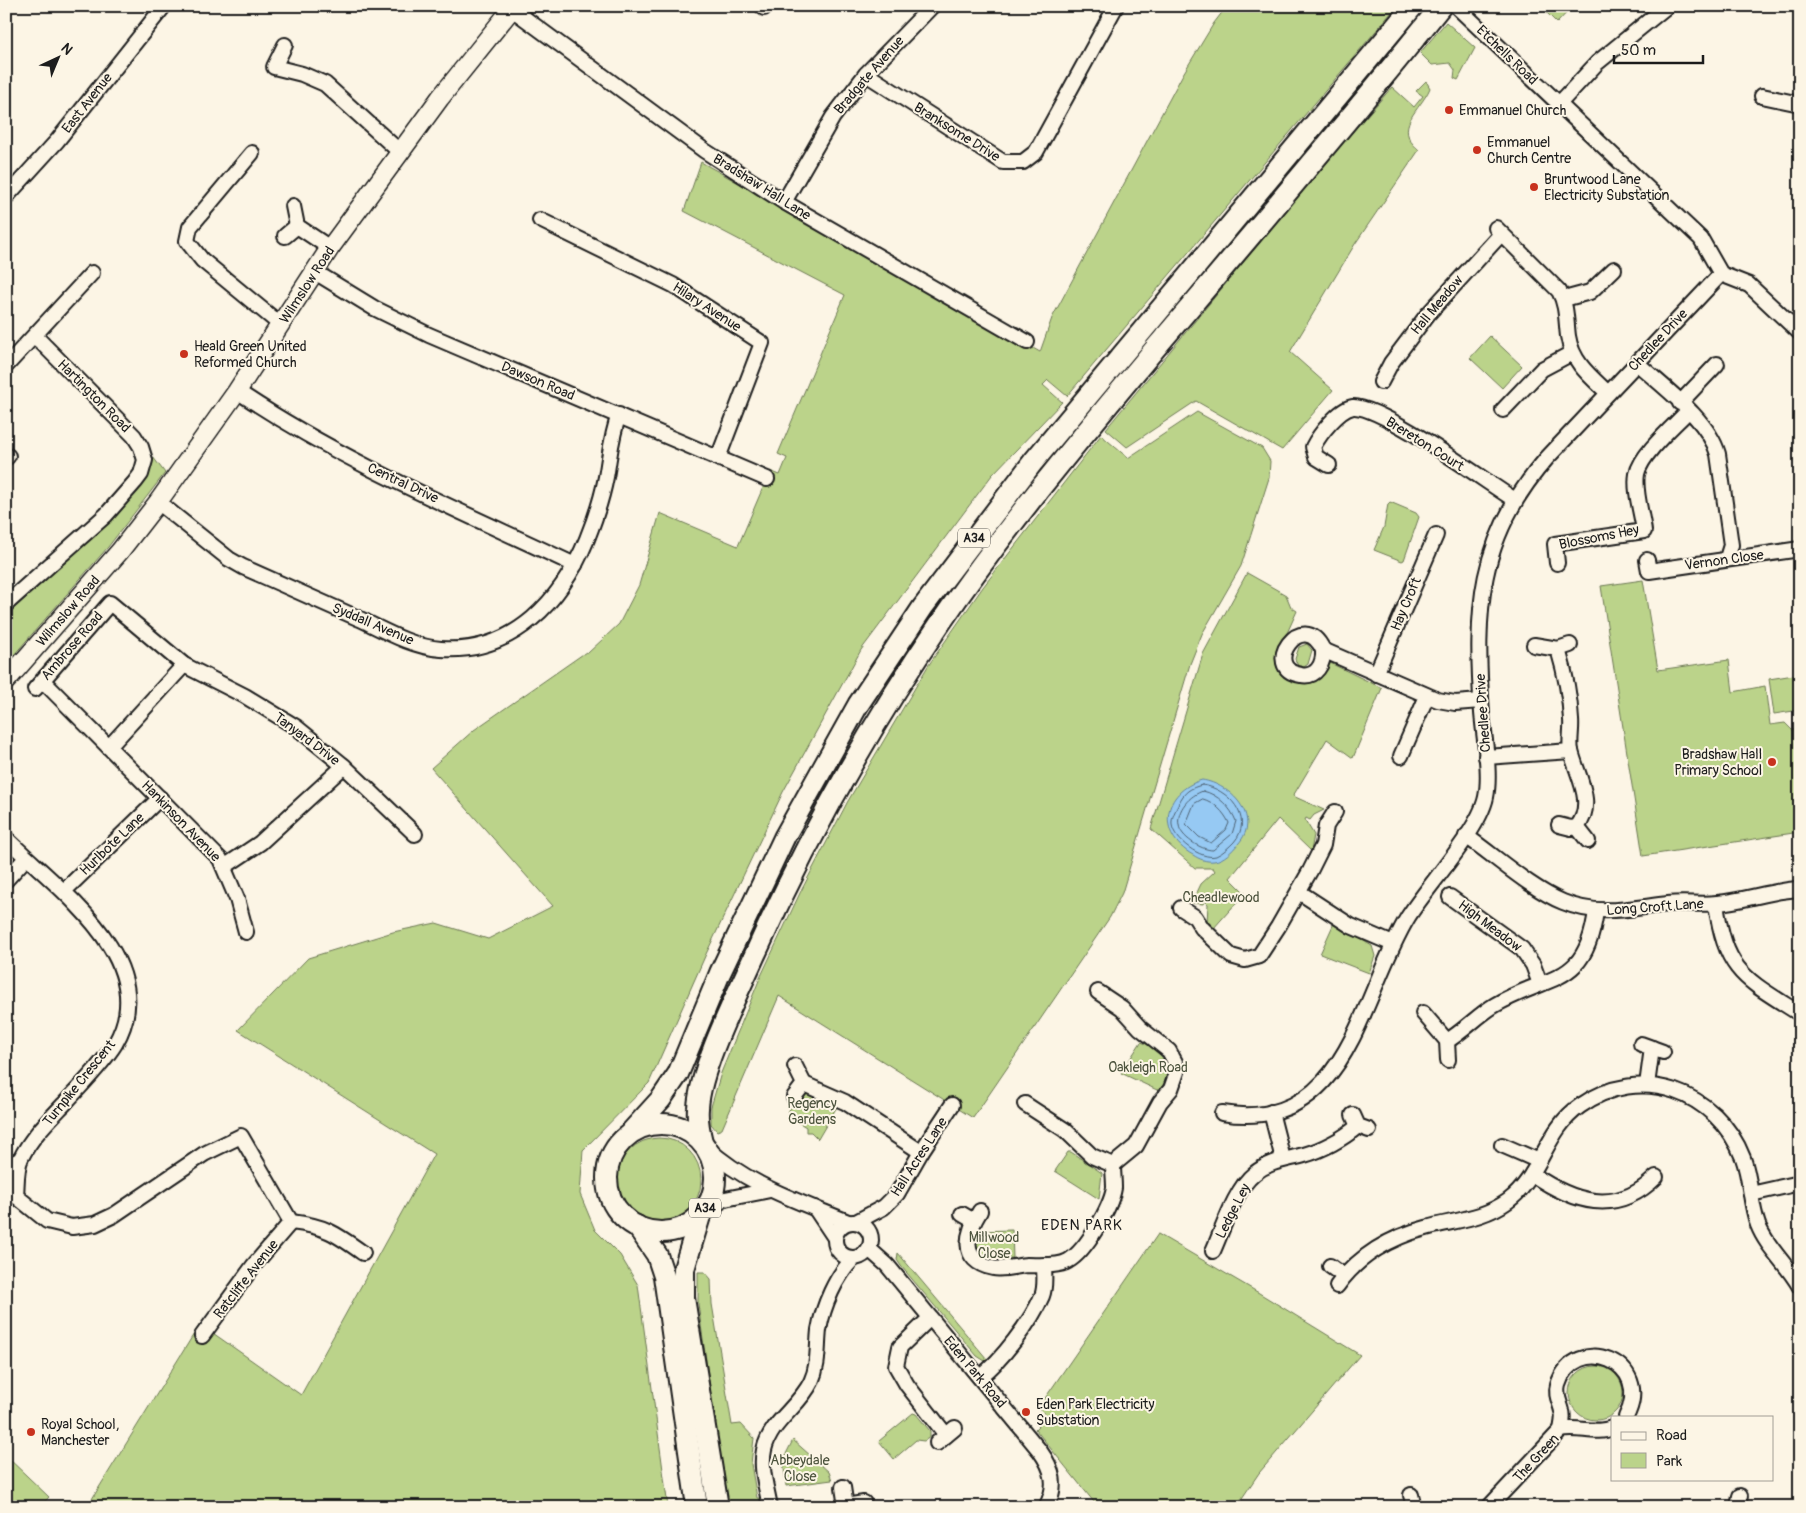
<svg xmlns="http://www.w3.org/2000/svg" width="1806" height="1513" font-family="Pangolin,sans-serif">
  <rect width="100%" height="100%" fill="#fcf5e5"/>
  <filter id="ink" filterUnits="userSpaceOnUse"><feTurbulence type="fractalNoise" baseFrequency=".02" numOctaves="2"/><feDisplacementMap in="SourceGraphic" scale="10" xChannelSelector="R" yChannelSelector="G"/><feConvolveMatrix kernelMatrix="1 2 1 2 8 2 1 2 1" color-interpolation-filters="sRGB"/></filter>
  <g filter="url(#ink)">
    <!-- green -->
    <g fill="#bbd38a" stroke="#6c7853">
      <path d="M1227,6H1397L1067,396L1048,380L1043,385L1062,402L992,475L861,650L783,792L706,954L649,1083L583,1150L580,1194L595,1230L620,1255L638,1285L668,1507H87L200,1324L301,1395L434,1154L238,1030L308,958L393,932L436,923L488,939L553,906L431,768L474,730L586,652L588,653L619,624L639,585L660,513L738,546L770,471L780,475L787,458L778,454L845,295L684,211L701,162L1040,352L1052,318L1183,74L1214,23Z"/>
      <path d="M1540,6H1573L1557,23Z"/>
      <path d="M1446,22L1475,48L1458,80L1454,78L1455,70L1450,63L1432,65L1420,53Z"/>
      <path d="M1426,81L1430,88C1421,110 1391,127 1419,150L1355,244L1290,352L1333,390L1282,450L1196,401L1127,447L1106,429L1321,168L1392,87L1414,107L1423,96L1416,91Z"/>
      <path d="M1490,336L1522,366L1502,388L1470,358Z"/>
      <path d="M1197,412L1262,448L1270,461L1269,478L1241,566L1202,634L1190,664L1122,893L1110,917L973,1118L779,996L722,1129L717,1131L711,1124V1107L721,1073L760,978L800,893L848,801L928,666L983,587L1101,435L1128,458Z"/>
      <path d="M147,449L165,473L108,547L6,664V616L116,516L141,484Z"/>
      <path d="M1390,502L1416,513L1419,517L1404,560L1402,561L1374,550L1384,527L1388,504Z"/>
      <path d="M1247,573L1286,595L1291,607L1297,611L1278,653L1279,669L1295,680L1328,662L1382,688L1353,758L1327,739L1293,796L1324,810L1314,815L1310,820L1306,818L1305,820L1314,835L1311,851L1278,819L1230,878L1245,893L1213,929L1207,923L1208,904L1205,901L1203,904L1192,903L1201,884L1215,871L1213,868H1195L1151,829L1203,654Z"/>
      <path d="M1643,580L1658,670L1729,660L1733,692L1765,686L1770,725L1785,723L1792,730L1800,729V832L1643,856L1601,586Z"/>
      <path d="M1307,644L1312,650L1308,664L1304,667L1298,666L1295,659L1299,647Z"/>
      <path d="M1800,674V710L1774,714L1769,679Z"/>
      <path d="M1334,923L1372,946L1375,956L1369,973L1320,954Z"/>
      <path d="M1141,1042C1162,1048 1175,1071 1160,1089L1157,1090L1121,1073Z"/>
      <path d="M806,1093L838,1105L818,1139L811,1132H806V1127L793,1119L788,1112L794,1102Z"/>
      <circle cx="659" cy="1180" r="42"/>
      <path d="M1068,1152H1071L1102,1173L1099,1199L1055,1171Z"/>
      <path d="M1012,1230L1013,1258L987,1259L976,1248V1231Z"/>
      <path d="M1158,1234L1259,1293L1360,1355L1259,1473L1236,1507H1098L1035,1429L1047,1417L1039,1407Z"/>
      <path d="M898,1253L987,1359L985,1361L977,1356L901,1266L897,1260Z"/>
      <path d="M698,1272H705L711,1279L712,1304L732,1425L741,1424L754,1438L751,1464L757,1498H761L762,1507H727L698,1304Z"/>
      <circle cx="1596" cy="1393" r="27"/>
      <path d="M913,1413L916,1414L930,1431V1437L924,1441L916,1440L894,1459L879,1441Z"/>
      <path d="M793,1440L829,1472L832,1480L786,1486L783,1460Z"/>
      <path d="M6,1456L49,1497L40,1507H6Z"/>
    </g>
    <!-- water -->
    <path fill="#96c9f3" stroke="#65849d" d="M1202,780C1230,784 1263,817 1238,844C1232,851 1224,860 1214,861C1206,862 1199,859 1193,855C1155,834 1163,791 1202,780Z"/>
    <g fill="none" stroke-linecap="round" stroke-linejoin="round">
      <!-- shore -->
      <g stroke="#4d6172" stroke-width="1">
        <path d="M1202,785C1228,788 1255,818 1234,842C1229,847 1223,853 1216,856C1201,860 1174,840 1172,825C1171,817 1176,810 1179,803C1184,792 1190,788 1202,785Z"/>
        <path d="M1203,791C1218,794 1231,808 1236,821L1232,834L1213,850C1201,850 1180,837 1179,825C1176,810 1190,795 1203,791Z"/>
        <path d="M1203,799C1214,802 1224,812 1229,823L1226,830L1211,843L1199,837L1186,824L1194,804Z"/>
      </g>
      <!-- minor casing -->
      <g stroke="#1c1c1c" stroke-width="18">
        <g id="minor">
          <path d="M762,6L764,8"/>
          <path d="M1456,6L1701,239L1721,274L1749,285L1800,333"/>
          <path d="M512,9L705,151L784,202L1027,342"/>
          <path d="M285,45L274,67L302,74L325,84L400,152"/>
          <path d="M866,74L1003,162H1023L1036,152L1116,6"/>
          <path d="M1762,96L1800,104"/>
          <path d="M1558,105L1597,63L1667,6"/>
          <path d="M252,153L190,227L187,241L202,260L281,325"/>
          <path d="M6,197L57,141L164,6"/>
          <path d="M784,202L833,117L866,74L932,6"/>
          <path d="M293,206L297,226L330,248"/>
          <path d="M540,220L673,285L762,343L718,458"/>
          <path d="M1496,228L1559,291C1567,305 1566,321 1568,336C1572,362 1590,376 1608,393"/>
          <path d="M285,236L297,226"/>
          <path d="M315,272L374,308L429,335L767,479"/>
          <path d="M1564,299L1590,292L1614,269"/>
          <path d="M1637,363C1664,388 1708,419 1718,454L1731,545L1727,558"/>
          <path d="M6,366L92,273"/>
          <path d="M1381,382L1391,363L1428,314L1501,234"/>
          <path d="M237,391C342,462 461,511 575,565"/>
          <path d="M1680,403L1717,364"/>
          <path d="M1503,410L1542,369L1572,353"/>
          <path d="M6,458L8,456"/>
          <path d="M1329,465L1316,457L1313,447C1319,435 1339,409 1353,407C1381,405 1486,482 1515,500"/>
          <path d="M158,502L229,559L243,567C282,584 321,602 360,619C385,631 413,647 441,649C514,654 562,600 587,539C595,519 602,498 606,477C610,455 611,436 619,415"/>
          <path d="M1647,560L1649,571L1800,549"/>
          <path d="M1557,563L1555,544L1644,531C1642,514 1634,491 1637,474C1641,454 1674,426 1688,411"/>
          <path d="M6,604L106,515L135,482L141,474L145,460L141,447L134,436L35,336"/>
          <path d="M1534,645L1558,649C1565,672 1570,696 1571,720C1572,730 1569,741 1571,751C1577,776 1596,803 1577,827L1571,828L1559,825"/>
          <path d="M1558,649L1570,645"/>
          <path d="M1323,650C1324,664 1316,678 1301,675C1259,669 1303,606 1323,650L1438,700L1455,703L1481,701"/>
          <path d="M1376,674L1436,535"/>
          <path d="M43,681L220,859L237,899L246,932"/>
          <path d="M35,689L110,603L184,665L245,696L296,727L344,766L415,834"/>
          <path d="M109,747L184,665"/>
          <path d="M1401,756L1427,696"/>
          <path d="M1486,757L1571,751"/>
          <path d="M1577,827L1588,841"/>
          <path d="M1466,836C1495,856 1531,889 1563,902C1599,917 1631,908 1668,904C1685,902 1701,905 1717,903C1745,901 1772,890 1800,889"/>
          <path d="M6,838C56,888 164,961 115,1044C102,1065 82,1084 66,1102C50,1119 31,1137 21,1158C16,1168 17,1185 16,1196L47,1221L72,1227L95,1224L114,1215L204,1154L241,1136L291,1222"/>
          <path d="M224,867L260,843L344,766"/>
          <path d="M6,880L26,858"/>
          <path d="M65,890L160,798"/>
          <path d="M1299,892L1351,926L1393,944"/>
          <path d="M1450,897L1522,949L1533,965L1540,984"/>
          <path d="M1716,904C1726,973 1744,978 1800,1014"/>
          <path d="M1181,908L1195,917L1202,928L1231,956L1245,960L1259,956L1278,927L1310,871L1323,845L1326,826L1335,812"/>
          <path d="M1098,992L1122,1008L1140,1028L1169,1051L1175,1062L1177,1072L1171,1089L1160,1102L1136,1146L1113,1165"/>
          <path d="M1423,1013L1447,1041L1448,1060"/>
          <path d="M1447,1041C1464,1031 1478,1015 1495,1005C1550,973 1586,987 1596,911"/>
          <path d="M1641,1044L1663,1052"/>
          <path d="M804,1084L845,1102L921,1152"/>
          <path d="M1647,1085L1652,1048"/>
          <path d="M794,1097L804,1084L795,1066"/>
          <path d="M1025,1104L1065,1130L1092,1156L1113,1165"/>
          <path d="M1271,1112L1283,1159"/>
          <path d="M1222,1113C1349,1134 1359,997 1408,917C1428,885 1479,831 1486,797C1491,773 1484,738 1482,713C1475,611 1477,538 1547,458L1721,274"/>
          <path d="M1353,1115L1358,1126L1369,1130"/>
          <path d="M1502,1145L1539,1161"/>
          <path d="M706,1147C747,1185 798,1201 848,1222"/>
          <path d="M6,1166L20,1160"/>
          <path d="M1532,1174C1573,1202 1616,1217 1656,1177"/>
          <path d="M1751,1194L1800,1183"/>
          <path d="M815,1208L835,1238"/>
          <path d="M704,1211L725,1199L770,1190"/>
          <path d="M980,1211C967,1232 958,1261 993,1268C1004,1270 1016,1266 1027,1265C1039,1265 1058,1267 1068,1261C1086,1251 1111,1207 1114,1188C1114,1180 1113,1172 1113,1165"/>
          <path d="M962,1214L974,1221"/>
          <circle cx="853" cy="1240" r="18"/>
          <path d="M291,1222C325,1226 335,1233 363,1253"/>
          <path d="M856,1222L884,1207L897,1194L921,1152L952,1105"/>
          <path d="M869,1249L887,1265L1040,1451C1053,1469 1058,1486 1046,1507"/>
          <path d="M1213,1251C1223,1229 1235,1189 1254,1174C1269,1161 1286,1160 1304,1155C1322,1150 1343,1139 1358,1126"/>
          <path d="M1330,1266L1344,1276"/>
          <path d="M1337,1286C1358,1256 1391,1237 1426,1228C1455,1220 1483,1219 1508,1201C1541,1177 1545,1130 1580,1106C1640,1063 1717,1091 1743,1158C1751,1180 1750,1203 1758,1225C1767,1248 1788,1265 1800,1287"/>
          <path d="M930,1318L900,1347L896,1366L907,1385L946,1435"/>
          <path d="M202,1336L254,1265L291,1222"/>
          <path d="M980,1377C1001,1361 1031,1322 1042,1296C1046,1286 1044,1275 1044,1265"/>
          <path d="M1612,1428C1596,1435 1579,1426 1561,1430C1562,1424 1564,1417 1562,1411C1560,1402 1555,1395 1558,1385C1575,1331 1655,1361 1626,1417"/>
          <path d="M937,1443L955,1428"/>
          <path d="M843,1487L846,1507"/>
          <path d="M1411,1495L1414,1507"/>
          <path d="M846,1506L864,1503"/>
          <path d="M770,1507C767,1489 760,1469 764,1450C770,1422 799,1407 811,1382C819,1365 817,1348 819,1330C823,1306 836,1276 853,1259"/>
          <path d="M1489,1507L1561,1430"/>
          <path d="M1738,1507L1740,1496"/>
        </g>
      </g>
      <!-- major casing -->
      <g stroke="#1c1c1c" stroke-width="21">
        <path id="major" d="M6,681L120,551L158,502L237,391L330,248L440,98L514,6"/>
      </g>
      <!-- highway casing -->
      <g stroke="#1c1c1c" stroke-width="24">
        <g id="highway">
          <circle cx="661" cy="1178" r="54"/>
          <path d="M631,1132L661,1099L678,1074L720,973L785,836L858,705L923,607L1033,462L1413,6"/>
          <path d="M702,1142C699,1130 697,1119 698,1108C700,1068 736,997 753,959C806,841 868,729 941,622C1007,525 1083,435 1158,345C1253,233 1349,121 1441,6"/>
          <path d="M700,1216L684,1269V1298L718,1507"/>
          <path d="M637,1226L657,1255L664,1276L697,1507"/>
        </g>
      </g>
      <!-- minor -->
      <use href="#minor" stroke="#fcf5e5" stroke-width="14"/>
      <!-- major -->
      <use href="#major" stroke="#fcf5e5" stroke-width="18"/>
      <!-- highway -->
      <use href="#highway" stroke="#fcf5e5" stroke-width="20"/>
    </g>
  </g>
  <!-- markers -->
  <g fill="#c8321e" stroke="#fcf5e5" stroke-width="2">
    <circle cx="1449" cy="110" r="5"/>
    <circle cx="1477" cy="150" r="5"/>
    <circle cx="1534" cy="187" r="5"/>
    <circle cx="184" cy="354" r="5"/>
    <circle cx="1772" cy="762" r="5"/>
    <circle cx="1026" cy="1412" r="5"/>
    <circle cx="31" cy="1432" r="5"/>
  </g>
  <g text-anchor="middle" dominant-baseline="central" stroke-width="4" stroke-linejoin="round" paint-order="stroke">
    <!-- shield labels -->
    <g fill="#fcf5e5" stroke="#5f5d58" stroke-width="1">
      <rect x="958" y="528.5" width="32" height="19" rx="4"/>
      <rect x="689" y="1198.5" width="32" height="19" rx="4"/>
    </g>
    <g font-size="12" font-weight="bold" fill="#1c1c1c">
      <text x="974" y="538">A34</text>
      <text x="705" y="1208">A34</text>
    </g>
    <!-- street labels -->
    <g font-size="14" fill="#1c1c1c" stroke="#fcf5e5">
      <text transform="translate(1507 55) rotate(44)">Etchells Road</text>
      <text transform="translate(869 75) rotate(-49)">Bradgate Avenue</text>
      <text transform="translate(87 103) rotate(-52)">East Avenue</text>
      <text transform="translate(957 132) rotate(32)">Branksome Drive</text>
      <text transform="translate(762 187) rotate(32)">Bradshaw Hall Lane</text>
      <text transform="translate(307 285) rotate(-57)">Wilmslow Road</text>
      <text transform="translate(1437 305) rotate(-50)">Hall Meadow</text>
      <text transform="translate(707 307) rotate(33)">Hilary Avenue</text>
      <text transform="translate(1658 340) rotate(-47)">Chedlee Drive</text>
      <text transform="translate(538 381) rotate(23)">Dawson Road</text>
      <text transform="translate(94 396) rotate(45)">Hartington Road</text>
      <text transform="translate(1425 444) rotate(32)">Brereton Court</text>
      <text transform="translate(403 483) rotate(25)">Central Drive</text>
      <text transform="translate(1599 537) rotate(-11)">Blossoms Hey</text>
      <text transform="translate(1724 560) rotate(-8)">Vernon Close</text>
      <text transform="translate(1406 604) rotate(-67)">Hay Croft</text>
      <text transform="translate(68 611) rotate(-49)">Wilmslow Road</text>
      <text transform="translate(373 624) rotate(23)">Syddall Avenue</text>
      <text transform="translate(72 646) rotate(-49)">Ambrose Road</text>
      <text transform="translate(1483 713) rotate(-94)">Chedlee Drive</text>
      <text transform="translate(307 739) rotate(37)">Tanyard Drive</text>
      <text transform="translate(181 821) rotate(46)">Hankinson Avenue</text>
      <text transform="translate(112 844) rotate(-44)">Hurlbote Lane</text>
      <text transform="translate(1655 907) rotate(-4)">Long Croft Lane</text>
      <text transform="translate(1490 926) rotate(37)">High Meadow</text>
      <text transform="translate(79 1083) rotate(-51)">Turnpike Crescent</text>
      <text transform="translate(919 1157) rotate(-57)">Hall Acres Lane</text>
      <text transform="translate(1233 1211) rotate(-63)">Ledge Ley</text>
      <text transform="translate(246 1279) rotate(-52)">Ratcliffe Avenue</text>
      <text transform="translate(975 1372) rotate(50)">Eden Park Road</text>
      <text transform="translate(1536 1458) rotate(-47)">The Green</text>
    </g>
    <!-- poi labels -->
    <g font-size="14" fill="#1c1c1c" stroke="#fcf5e5" text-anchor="start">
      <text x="1459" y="110">Emmanuel Church</text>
      <text x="1487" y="142">Emmanuel<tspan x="1487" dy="16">Church Centre</tspan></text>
      <text x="1544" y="179">Bruntwood Lane<tspan x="1544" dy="16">Electricity Substation</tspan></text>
      <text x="194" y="346">Heald Green United<tspan x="194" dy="16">Reformed Church</tspan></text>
      <text x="1762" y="754" text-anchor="end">Bradshaw Hall<tspan x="1762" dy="16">Primary School</tspan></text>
      <text x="1036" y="1404">Eden Park Electricity<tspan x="1036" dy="16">Substation</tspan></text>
      <text x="41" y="1424">Royal School,<tspan x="41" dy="16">Manchester</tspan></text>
    </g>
    <!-- park labels -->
    <g font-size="14" fill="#4c533d" stroke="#fcf5e5">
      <text x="1221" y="897">Cheadlewood</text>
      <text x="1148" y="1067">Oakleigh Road</text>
      <text x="812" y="1103">Regency<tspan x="812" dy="16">Gardens</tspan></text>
      <text x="994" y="1237">Millwood<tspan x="994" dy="16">Close</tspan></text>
      <text x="800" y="1460">Abbeydale<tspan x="800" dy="16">Close</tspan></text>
    </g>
    <!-- neighbourhood labels -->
    <g font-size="15" letter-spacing="1" fill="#1c1c1c" stroke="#fcf5e5">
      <text x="1082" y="1225">EDEN PARK</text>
    </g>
  </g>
  <!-- margin -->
  <rect width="1806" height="1513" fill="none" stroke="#fcf5e5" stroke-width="25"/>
  <rect x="12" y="12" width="1781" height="1488" fill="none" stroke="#1c1c1c" stroke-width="2" filter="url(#ink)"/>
  <!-- legend -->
  <rect x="1611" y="1416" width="162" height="65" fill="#fcf5e5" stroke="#a29e95"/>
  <rect x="1621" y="1432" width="25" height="8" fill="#fcf5e5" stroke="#a29e95"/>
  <text x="1656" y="1440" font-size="15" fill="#1c1c1c">Road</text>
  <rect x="1621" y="1453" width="25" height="15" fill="#bbd38a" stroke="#a29e95"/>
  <text x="1656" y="1466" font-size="15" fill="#1c1c1c">Park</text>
  <!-- north arrow -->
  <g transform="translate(58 58) rotate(44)" stroke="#fcf5e5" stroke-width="4" paint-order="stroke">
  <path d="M0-4L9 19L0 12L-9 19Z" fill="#1c1c1c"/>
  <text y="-8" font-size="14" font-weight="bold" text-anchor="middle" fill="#1c1c1c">N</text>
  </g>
  <!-- scale -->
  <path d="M1614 55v8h89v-8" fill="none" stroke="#1c1c1c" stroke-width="2.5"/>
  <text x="1621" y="55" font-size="15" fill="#1c1c1c" stroke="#fcf5e5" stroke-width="4" paint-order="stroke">50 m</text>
</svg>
